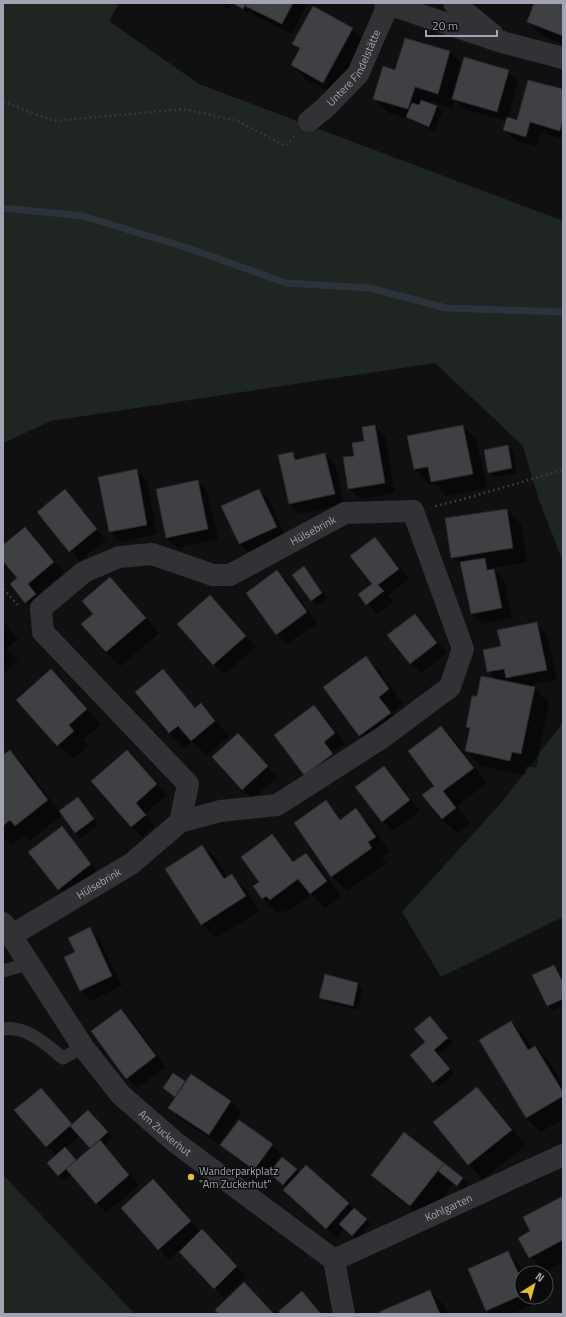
<svg xmlns="http://www.w3.org/2000/svg" width="566" height="1317" font-family="'Titillium Web',sans-serif">
  <rect width="100%" height="100%" fill="#101011"/>
  <!-- green -->
  <g fill="#1f2520">
    <path d="M3,3H119L109,21L199,84L563,221V562L538,497L523,446L435,363L51,421L3,443Z"/>
    <path d="M563,719V917L441,977L402,912L502,802L561,725Z"/>
    <path d="M3,1175L135,1314H3Z"/>
  </g>
  <!-- shadow -->
  <g fill="#0007" fill-rule="evenodd">
    <path d="M218,3H307L292,34L256,16L250,10L248,13L231,4L229,9Z"/>
    <path d="M536,3H563V44L543,36L528,22Z"/>
    <path d="M313,8L353,29L367,44L338,97L306,79L292,65L300,50L294,43Z"/>
    <path d="M405,39L450,52L463,65L508,71L518,81L508,118L517,121L563,90V139L540,132L536,146L515,140L505,130L507,121L463,109L455,100L452,108L429,101L428,104L437,107L442,112L434,131L409,119L389,113L374,98L396,71Z"/>
    <path d="M375,426L385,436L395,493L360,499L349,489L355,457Z"/>
    <path d="M463,426L477,441L487,488L447,496L434,483L429,484L415,469L409,437Z"/>
    <path d="M508,446L513,451L517,473L494,477L489,472Z"/>
    <path d="M293,453L300,460L325,454L335,464L344,504L300,514L290,504Z"/>
    <path d="M137,470L147,481L157,534L120,542L110,531Z"/>
    <path d="M197,481L207,491L218,539L177,548L167,538Z"/>
    <path d="M259,490L269,500L286,537L250,554L240,544L223,506Z"/>
    <path d="M65,491L106,540L80,561L38,512Z"/>
    <path d="M507,510L521,524L527,562L493,568L504,580L512,618L482,624L472,614L463,568L452,557Z"/>
    <path d="M25,528L64,572L37,595L45,605L36,612L26,602L19,578L3,559V546Z"/>
    <path d="M375,538L409,579L388,595L393,602L377,614L360,594L373,584Z"/>
    <path d="M304,568L327,598L316,606L293,575Z"/>
    <path d="M277,571L287,581L317,623L287,644L277,634Z"/>
    <path d="M110,578L159,633L121,666L106,652L95,614Z"/>
    <path d="M210,596L256,647L224,674L214,664Z"/>
    <path d="M415,615L447,653L421,673L411,663Z"/>
    <path d="M3,621L18,639L7,649L18,661L4,673Z"/>
    <path d="M537,624L547,634L557,680L525,686L535,688L549,703L536,768L526,766L525,775L481,766L466,751L471,731L467,727L478,697L497,680L488,671L502,647ZM508,680L512,684L501,681Z"/>
    <path d="M366,657L380,672L403,704L392,712L405,728L374,750L360,736L325,687Z"/>
    <path d="M163,671L196,709L201,705L229,736L206,755L192,741L184,747L169,733Z"/>
    <path d="M65,685L101,724L83,740L88,746L73,759L58,745Z"/>
    <path d="M314,706L324,716L345,744L333,752L342,764L315,784L275,735Z"/>
    <path d="M441,727L455,741L487,783L457,806L470,823L457,833L442,819L424,795L436,786Z"/>
    <path d="M248,745L277,777L253,799L243,789Z"/>
    <path d="M10,751L24,765L60,812L78,798L98,825L80,838L62,815L30,840L24,835L11,845L3,838V756Z"/>
    <path d="M127,751L166,795L145,814L155,825L142,837L92,781Z"/>
    <path d="M384,767L394,777L420,811L392,831L382,821Z"/>
    <path d="M326,802L342,819L356,809L370,824L390,852L382,857L386,863L347,891L332,876Z"/>
    <path d="M61,827L100,874L69,899L59,889Z"/>
    <path d="M272,836L295,862L306,854L320,868L341,896L325,908L311,894L285,913L281,910L277,913L263,898L261,882Z"/>
    <path d="M202,846L217,860L228,878L232,875L246,890L259,911L216,938L202,924Z"/>
    <path d="M89,929L99,939L122,986L91,1001L81,990L76,952Z"/>
    <path d="M554,966L563,979V1006L553,1011L548,1006L533,976Z"/>
    <path d="M358,984L363,989L358,1010L325,1002L320,997Z"/>
    <path d="M121,1010L131,1020L166,1067L137,1088L127,1078Z"/>
    <path d="M435,1022L453,1043L438,1056L454,1074L439,1087L434,1082L426,1042Z"/>
    <path d="M511,1022L525,1037L532,1049L535,1047L550,1062L563,1084V1119L541,1132L526,1118Z"/>
    <path d="M173,1075L186,1083L191,1075L231,1102L241,1112L219,1144L179,1118L169,1108L176,1098L164,1088Z"/>
    <path d="M477,1088L491,1103L526,1145L483,1179L469,1165L434,1122Z"/>
    <path d="M41,1089L73,1125L93,1116L112,1138L104,1145L139,1185L106,1213L71,1174L64,1180L59,1175L57,1156L16,1111ZM80,1136L91,1148L76,1161L65,1149Z"/>
    <path d="M404,1133L468,1184L463,1190L454,1183L425,1220L386,1189L372,1174Z"/>
    <path d="M221,1145H272L282,1155L275,1164L296,1170L300,1173L306,1166L371,1224L357,1240L345,1229L337,1238L294,1200L287,1187L270,1172L264,1179L232,1155Z"/>
    <path d="M163,1191L201,1233L212,1241L246,1277L224,1298L179,1250L169,1260L122,1208Z"/>
    <path d="M563,1197V1262L545,1272L530,1257L531,1232Z"/>
    <path d="M508,1253L518,1263L523,1273L522,1297H534L536,1303L511,1314H491L487,1310Z"/>
    <path d="M430,1292L445,1306L448,1314H381Z"/>
  </g>
  <g fill="none" stroke-linecap="round" stroke-linejoin="round">
    <!-- stream -->
    <path stroke="#2c333b" stroke-width="7" d="M3,208L83,216L191,249L286,283L370,288L446,308L563,312"/>
  </g>
  <!-- building -->
  <g fill="#3f4044" stroke="#2a2a2d">
    <path d="M232,3H246L243,9Z"/>
    <path d="M247,3H293L282,24L245,6Z"/>
    <path d="M534,3H563V36L527,22Z"/>
    <path d="M313,6L353,28L323,83L291,65L300,48L292,44Z"/>
    <path d="M405,38L450,51L438,94L415,87L408,109L373,99L383,66L395,70Z"/>
    <path d="M464,57L509,70L497,112L452,99Z"/>
    <path d="M528,80L563,89V120L560,131L530,122L526,137L503,130L507,117L517,120Z"/>
    <path d="M421,100L437,106L429,127L406,117L412,103L419,105Z"/>
    <path d="M375,425L385,483L348,489L343,457L354,456L352,443L364,441L362,427Z"/>
    <path d="M463,425L473,474L431,482L428,467L414,469L407,436Z"/>
    <path d="M508,445L512,468L488,473L484,450Z"/>
    <path d="M293,452L295,460L325,453L335,494L289,504L278,455Z"/>
    <path d="M137,469L147,525L109,532L98,477Z"/>
    <path d="M198,480L208,529L166,538L156,489Z"/>
    <path d="M65,489L97,529L69,552L37,512Z"/>
    <path d="M259,489L277,527L239,544L221,506Z"/>
    <path d="M507,509L513,548L451,558L445,518Z"/>
    <path d="M25,527L54,562L28,584L36,594L25,603L10,584L17,578L3,561V545Z"/>
    <path d="M375,537L399,569L378,585L384,591L366,605L358,594L372,584L350,556Z"/>
    <path d="M485,558L487,570L494,569L502,608L471,614L460,562Z"/>
    <path d="M304,566L322,593L311,601L292,575Z"/>
    <path d="M277,570L307,612L276,635L246,593Z"/>
    <path d="M110,577L146,618L106,652L81,624L93,614L82,601Z"/>
    <path d="M210,595L246,636L213,665L177,624Z"/>
    <path d="M415,614L437,643L410,664L387,635Z"/>
    <path d="M537,622L547,670L506,678L504,669L487,672L483,650L501,646L497,630Z"/>
    <path d="M366,656L389,689L379,697L391,713L359,736L323,687Z"/>
    <path d="M51,669L87,709L69,725L74,731L57,746L16,700Z"/>
    <path d="M163,669L195,708L201,703L215,721L191,741L178,726L169,733L135,692Z"/>
    <path d="M481,676L535,687L521,754L512,752L510,761L465,751L470,728L466,727L472,696H477Z"/>
    <path d="M314,705L335,733L324,742L333,754L304,775L274,735Z"/>
    <path d="M441,726L474,768L443,791L456,808L442,819L422,795L434,786L408,751Z"/>
    <path d="M238,733L268,766L242,790L212,757Z"/>
    <path d="M10,750L48,800L15,826L10,820L3,826V755Z"/>
    <path d="M127,750L157,784L136,803L146,815L131,827L91,781Z"/>
    <path d="M384,766L410,800L382,822L355,787Z"/>
    <path d="M78,797L94,819L75,833L59,811Z"/>
    <path d="M326,800L340,820L356,808L376,837L368,842L372,848L331,877L294,823Z"/>
    <path d="M62,826L91,864L58,890L28,852Z"/>
    <path d="M272,834L293,862L306,853L327,881L310,894L298,879L270,900L266,896L262,899L253,886L259,882L241,857Z"/>
    <path d="M202,845L224,879L232,874L246,896L201,925L165,869Z"/>
    <path d="M90,927L112,976L80,991L64,957L75,952L68,938Z"/>
    <path d="M554,965L563,982V999L547,1006L532,975Z"/>
    <path d="M325,974L358,983L353,1006L319,998Z"/>
    <path d="M121,1009L156,1056L126,1079L91,1031Z"/>
    <path d="M430,1016L448,1038L434,1050L450,1069L433,1083L410,1055L425,1042L414,1029Z"/>
    <path d="M511,1021L528,1050L535,1046L563,1092V1096L526,1118L479,1040Z"/>
    <path d="M173,1073L185,1081L175,1097L163,1088Z"/>
    <path d="M191,1074L231,1101L209,1135L168,1108Z"/>
    <path d="M477,1087L512,1130L468,1165L433,1122Z"/>
    <path d="M41,1088L72,1124L46,1147L14,1110Z"/>
    <path d="M88,1110L108,1132L90,1148L70,1126Z"/>
    <path d="M239,1120L273,1144L254,1170L220,1145Z"/>
    <path d="M404,1132L444,1163L410,1206L371,1175Z"/>
    <path d="M100,1140L129,1175L96,1204L66,1169Z"/>
    <path d="M65,1147L76,1160L58,1176L47,1163Z"/>
    <path d="M282,1157L297,1169L283,1185L269,1173Z"/>
    <path d="M444,1163L463,1178L457,1186L438,1171Z"/>
    <path d="M306,1165L349,1203L326,1229L283,1190Z"/>
    <path d="M153,1179L191,1221L158,1250L121,1208Z"/>
    <path d="M563,1196V1240L529,1258L518,1238L530,1231L523,1217Z"/>
    <path d="M354,1208L367,1219L352,1236L339,1224Z"/>
    <path d="M202,1229L237,1266L214,1289L179,1252Z"/>
    <path d="M508,1251L522,1281V1295L486,1311L468,1269Z"/>
    <path d="M244,1282L274,1314H219L215,1310Z"/>
    <path d="M430,1290L440,1314H380L379,1312Z"/>
    <path d="M302,1291L320,1313L319,1314H281L279,1311Z"/>
  </g>
  <g fill="none" stroke-linecap="round" stroke-linejoin="round">
    <!-- path -->
    <g stroke="#37383d" stroke-width="2.5" stroke-dasharray="2 3" stroke-linecap="butt">
      <path d="M3,102L54,121L184,109L238,121L285,146L294,137"/>
      <path d="M435,506L460,500L563,470"/>
      <path d="M3,589L18,605"/>
    </g>
    <!-- service -->
    <g stroke="#313136" stroke-width="13">
      <path d="M3,971L30,963"/>
      <path d="M3,1029C26,1025 47,1045 63,1058L83,1047"/>
    </g>
    <!-- minor -->
    <g stroke="#313136" stroke-width="22">
      <path d="M385,3L502,42L563,58"/>
      <path d="M454,3L492,34"/>
      <path id="s1" d="M309,121L325,108L358,74L388,5"/>
      <path id="s2" d="M3,923L83,1047L121,1095L175,1142L334,1260L344,1314"/>
      <path id="s3" d="M12,935L131,864L180,822L188,784L43,632L41,608L84,572L119,557L152,554L213,575H230L345,513L413,511L463,649L450,687L383,737L277,805L220,811L180,822"/>
      <path id="s4" d="M334,1260L563,1155"/>
    </g>
  </g>
  <!-- markers -->
  <circle fill="#e4bc35" stroke="#0b0b0c" stroke-width="1.5" cx="191" cy="1177" r="4"/>
  <g text-anchor="middle" dominant-baseline="central" stroke-width="3" stroke-linejoin="round" paint-order="stroke">
    <!-- street labels -->
    <g font-size="11" fill="#a2a5b1" stroke="#0b0b0c">
      <text stroke="none"><textPath href="#s1" startOffset="71">Untere Findelstätte</textPath></text>
      <text stroke="none"><textPath href="#s3" startOffset="779">Hülsebrink</textPath></text>
      <text stroke="none"><textPath href="#s3" startOffset="101">Hülsebrink</textPath></text>
      <text stroke="none"><textPath href="#s2" startOffset="267">Am Zuckerhut</textPath></text>
      <text stroke="none"><textPath href="#s4" startOffset="126">Kohlgarten</textPath></text>
    </g>
    <!-- poi labels -->
    <g font-size="11" fill="#a2a5b1" stroke="#0b0b0c" text-anchor="start">
      <text x="199" y="1171">Wanderparkplatz<tspan x="199" dy="13">"Am Zuckerhut"</tspan></text>
    </g>
  </g>
  <!-- border -->
  <rect width="566" height="1317" fill="none" stroke="#a2a5b1" stroke-width="8"/>
  <!-- north arrow -->
  <g transform="translate(534 1285) rotate(37)"><circle r="19" fill="#0b0b0c" stroke="#47494e"/>
  <path d="M0-3L7 15L0 10L-7 15Z" fill="#e4bc35"/>
  <text y="-6" font-size="11" font-weight="bold" text-anchor="middle" fill="#a2a5b1">N</text>
  </g>
  <!-- scale -->
  <path d="M426 30v6h71v-6" fill="none" stroke="#a2a5b1" stroke-width="2"/>
  <text x="432" y="30" font-size="12" fill="#a2a5b1" stroke="#0b0b0c" stroke-width="3" paint-order="stroke">20 m</text>
</svg>
